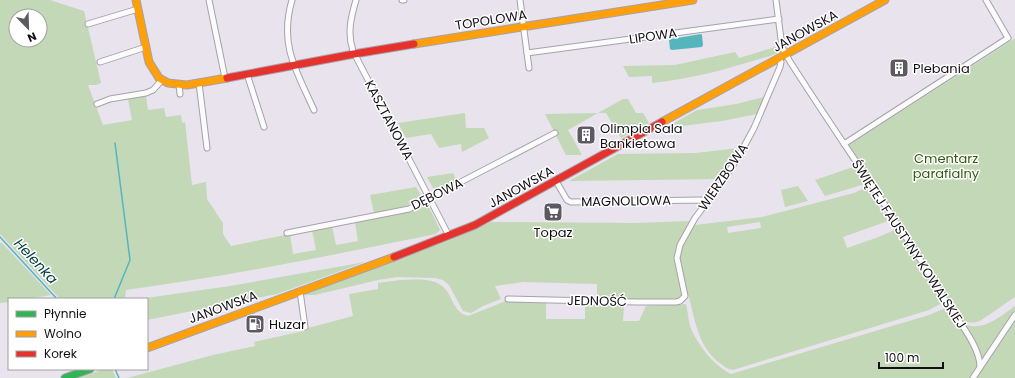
<svg xmlns="http://www.w3.org/2000/svg" width="1015" height="378" font-family="Poppins,sans-serif">
  <rect width="100%" height="100%" fill="#e8e3ed"/>
  <!-- green -->
  <g fill="#c3d8b7" fill-rule="evenodd">
    <path d="M0,0H50L84,11L101,83L96,85H88L103,125L132,120L128,99L146,96L148,110L164,108L166,117L181,115L182,123L185,122L192,185L206,182L207,199L223,223V234L231,246L290,234L293,254L316,250L312,230L332,226L336,245L358,241L355,222L415,210L427,203L440,230L436,234C333,255 230,276 126,290L125,299H60L0,234ZM16,16H40V40H16Z"/>
    <path d="M1015,36V297L980,321C964,326 958,318 950,305L952,304L849,145L1014,39Z"/>
    <path d="M779,46L781,51L773,55C733,67 693,79 652,83V76L629,77L623,66L675,65L735,52L739,58Z"/>
    <path d="M764,97L757,114L722,121L665,128L697,110L736,104Z"/>
    <path d="M623,99H628L636,113H643L649,123L621,138L606,113H598L568,130L582,155H566L545,114L598,113Z"/>
    <path d="M465,113L466,128H484L489,138L462,152L461,144L439,148L431,134L406,138L398,123Z"/>
    <path d="M740,148L722,179L569,181L618,154L695,153Z"/>
    <path d="M856,166L865,181V184L825,196L815,180Z"/>
    <path d="M453,173L457,181L438,190L433,188L427,177Z"/>
    <path d="M798,186L808,201L785,207L781,190Z"/>
    <path d="M416,187L422,198L406,206L374,213L370,195Z"/>
    <path d="M867,187L888,221L843,237L847,248L876,238L897,229L944,302L929,310L733,370C726,369 723,365 717,361C697,343 695,319 688,294C686,283 679,273 679,261C678,249 686,238 692,227L695,225L762,217L854,193ZM760,222L761,228L728,233L727,227Z"/>
    <path d="M689,221C682,236 673,252 676,269C677,278 684,286 682,296L674,300L597,298V284L523,282L495,286L501,299L483,306L471,313L463,311L449,285L443,280L435,278L397,277L378,280L315,295H306L305,293L450,240L491,222L634,223Z"/>
    <path d="M0,243H2L51,295L27,299H9V302L0,303Z"/>
    <path d="M365,262L277,294L147,320V299H139L230,286Z"/>
    <path d="M400,280C412,280 432,277 442,286C453,294 452,312 468,316L506,301L546,303V319H585V305H624L623,321H639L646,306L686,304C688,311 688,319 690,326C697,344 713,365 731,374L929,315L948,307C956,319 981,353 978,367C977,371 973,375 971,378H127L213,355L255,346L254,342L308,330V328L353,316L349,294L378,289V283Z"/>
    <path d="M1015,306V313L981,364L961,323C982,333 998,318 1015,306Z"/>
    <path d="M1015,319V378H974Z"/>
    <path d="M104,369H112L116,378H79Z"/>
  </g>
  <!-- water -->
  <path fill="#55b5bd" d="M701,34L702,35L703,45L702,47L672,50L670,49L669,40L671,39Z"/>
  <g fill="none" stroke-linecap="round" stroke-linejoin="round">
    <!-- stream -->
    <g stroke="#55b5bd" stroke-width="1.5">
      <path d="M0,237L57,299"/>
      <path d="M114,299L130,260L115,143"/>
      <path d="M115,369L119,378"/>
    </g>
    <!-- street casing -->
    <g stroke="#a6a2aa" stroke-width="7">
      <g id="street">
        <path d="M209,0L225,78"/>
        <path d="M292,0C279,45 296,70 314,110"/>
        <path d="M356,0C351,17 347,33 353,51L449,236"/>
        <path d="M402,0H404"/>
        <path d="M520,0L529,68"/>
        <path d="M776,0L782,47L789,60C841,142 898,220 947,303C958,321 980,346 980,367"/>
        <path d="M88,24L138,9"/>
        <path d="M527,53L779,19"/>
        <path d="M100,62L146,47"/>
        <path d="M247,74L264,127"/>
        <path d="M199,83L207,148"/>
        <path d="M179,85L180,94"/>
        <path d="M97,104L110,99L146,93L153,90L162,80"/>
        <path d="M844,144L1008,38L986,0"/>
        <path d="M556,181L567,200L571,202L701,200L707,202"/>
        <path d="M287,233L409,209L555,133"/>
        <path d="M300,291L305,327"/>
        <path d="M508,299L637,302H676L680,301L685,296L677,258L680,245L695,218L720,185L740,154L754,128L780,67L781,62L779,58"/>
        <path d="M973,378L1015,315"/>
      </g>
    </g>
    <!-- fast casing -->
    <g stroke="#a6a2aa" stroke-width="9">
      <path id="fast" d="M65,378L90,369"/>
    </g>
    <!-- slow casing -->
    <g stroke="#a6a2aa" stroke-width="9">
      <g id="slow">
        <path d="M136,0L149,62L159,78L168,83L187,85L227,78"/>
        <path d="M414,44L693,0"/>
        <path d="M662,122L885,0"/>
        <path d="M147,348L394,257"/>
      </g>
    </g>
    <!-- jam casing -->
    <g stroke="#a6a2aa" stroke-width="9">
      <g id="jam">
        <path d="M227,78L354,54L414,44"/>
        <path d="M394,257L475,225L662,122"/>
      </g>
    </g>
    <!-- street -->
    <use href="#street" stroke="#fcfbfc" stroke-width="5"/>
    <!-- fast -->
    <use href="#fast" stroke="#30b455" stroke-width="7"/>
    <!-- slow -->
    <use href="#slow" stroke="#ff9f0a" stroke-width="7"/>
    <!-- jam -->
    <use href="#jam" stroke="#e5322d" stroke-width="7"/>
  </g>
  <!-- icons -->
  <defs>
    <g id="building-square" transform="scale(1)"><rect x="-9" y="-9" width="18" height="18" rx="4" fill="#5d5961" stroke="#fff"/><path d="M-4-6H4V6H1V3H-1V6H-4ZM-2.5-4.3h1.7v1.8h-1.7ZM.8-4.3h1.7v1.8H.8ZM-2.5-1h1.7V.8h-1.7ZM.8-1h1.7V.8H.8Z" fill="#fff"/></g>
    <g id="supermarket-square" transform="scale(1)"><rect x="-9" y="-9" width="18" height="18" rx="4" fill="#5d5961" stroke="#fff"/><path d="M-6-5.5h2.5l.6 2H6L4.5 2H-2.5L-4.4-4H-6ZM-1.5 3.2a1.3 1.3 0 1 0 .1 0ZM3 3.2a1.3 1.3 0 1 0 .1 0Z" fill="#fff"/></g>
    <g id="fuel-square" transform="scale(1)"><rect x="-9" y="-9" width="18" height="18" rx="4" fill="#5d5961" stroke="#fff"/><path d="M-5.5-6h7V0h2V4h1.3V-2.5L3-4.5l.8-.8L6-3V5H2.5V1h-1V6h-7ZM-4.2-4.7v3.2H.2V-4.7Z" fill="#fff"/></g>
  </defs>
  <g fill-rule="evenodd">
    <use href="#building-square" x="899" y="68"/>
    <use href="#building-square" x="586" y="135"/>
    <use href="#supermarket-square" x="553" y="212"/>
    <use href="#fuel-square" x="255" y="324"/>
  </g>
  <g text-anchor="middle" dominant-baseline="central" stroke-width="3" stroke-linejoin="round" paint-order="stroke">
    <!-- street labels -->
    <g font-size="13" fill="#120f15" stroke="#fff">
      <text transform="translate(491 20) rotate(-9)">TOPOLOWA</text>
      <text transform="translate(805 31) rotate(-29)">JANOWSKA</text>
      <text transform="translate(653 36) rotate(-8)">LIPOWA</text>
      <text transform="translate(389 120) rotate(62)">KASZTANOWA</text>
      <text transform="translate(723 177) rotate(-56)">WIERZBOWA</text>
      <text transform="translate(521 187) rotate(-29)">JANOWSKA</text>
      <text transform="translate(437 194) rotate(-26)">DĘBOWA</text>
      <text transform="translate(626 201) rotate(-1)">MAGNOLIOWA</text>
      <text transform="translate(909 244) rotate(57)">ŚWIĘTEJ FAUSTYNY KOWALSKIEJ</text>
      <text transform="translate(597 301) rotate(1)">JEDNOŚĆ</text>
      <text transform="translate(223 307) rotate(-20)">JANOWSKA</text>
    </g>
    <!-- poi labels -->
    <g font-size="13" fill="#120f15" stroke="#fff" text-anchor="start">
      <text x="913" y="68">Plebania</text>
      <text x="600" y="128">Olimpia Sala<tspan x="600" dy="15">Bankietowa</tspan></text>
      <text x="553" y="232" text-anchor="middle">Topaz</text>
      <text x="269" y="324">Huzar</text>
    </g>
    <!-- park labels -->
    <g font-size="13" fill="#345b12" stroke="#fff">
      <text x="946" y="158">Cmentarz<tspan x="946" dy="15">parafialny</tspan></text>
    </g>
    <!-- water labels -->
    <g font-size="14" font-style="italic" fill="#064043" stroke="#fff">
      <text transform="translate(36 261) rotate(47)">Helenka</text>
    </g>
  </g>
  <!-- legend -->
  <rect x="8" y="298" width="140" height="72" fill="#ffffff" stroke="#a09fa1"/>
  <rect x="16" y="311" width="20" height="6" fill="#30b455" stroke="#a09fa1"/>
  <text x="44" y="318" font-size="12" fill="#120f15">Płynnie</text>
  <rect x="16" y="331" width="20" height="6" fill="#ff9f0a" stroke="#a09fa1"/>
  <text x="44" y="338" font-size="12" fill="#120f15">Wolno</text>
  <rect x="16" y="351" width="20" height="6" fill="#e5322d" stroke="#a09fa1"/>
  <text x="44" y="358" font-size="12" fill="#120f15">Korek</text>
  <!-- north arrow -->
  <g transform="translate(28 28) rotate(157)"><circle r="19" fill="#ffffff" stroke="#a09fa1"/>
  <path d="M0-3L7 15L0 10L-7 15Z" fill="#5d5961"/>
  <text y="-6" font-size="11" font-weight="bold" text-anchor="middle" fill="#120f15">N</text>
  </g>
  <!-- scale -->
  <path d="M879 362v6h64v-6" fill="none" stroke="#120f15" stroke-width="2"/>
  <text x="885" y="362" font-size="12" fill="#120f15" stroke="#ffffff" stroke-width="3" paint-order="stroke">100 m</text>
</svg>
